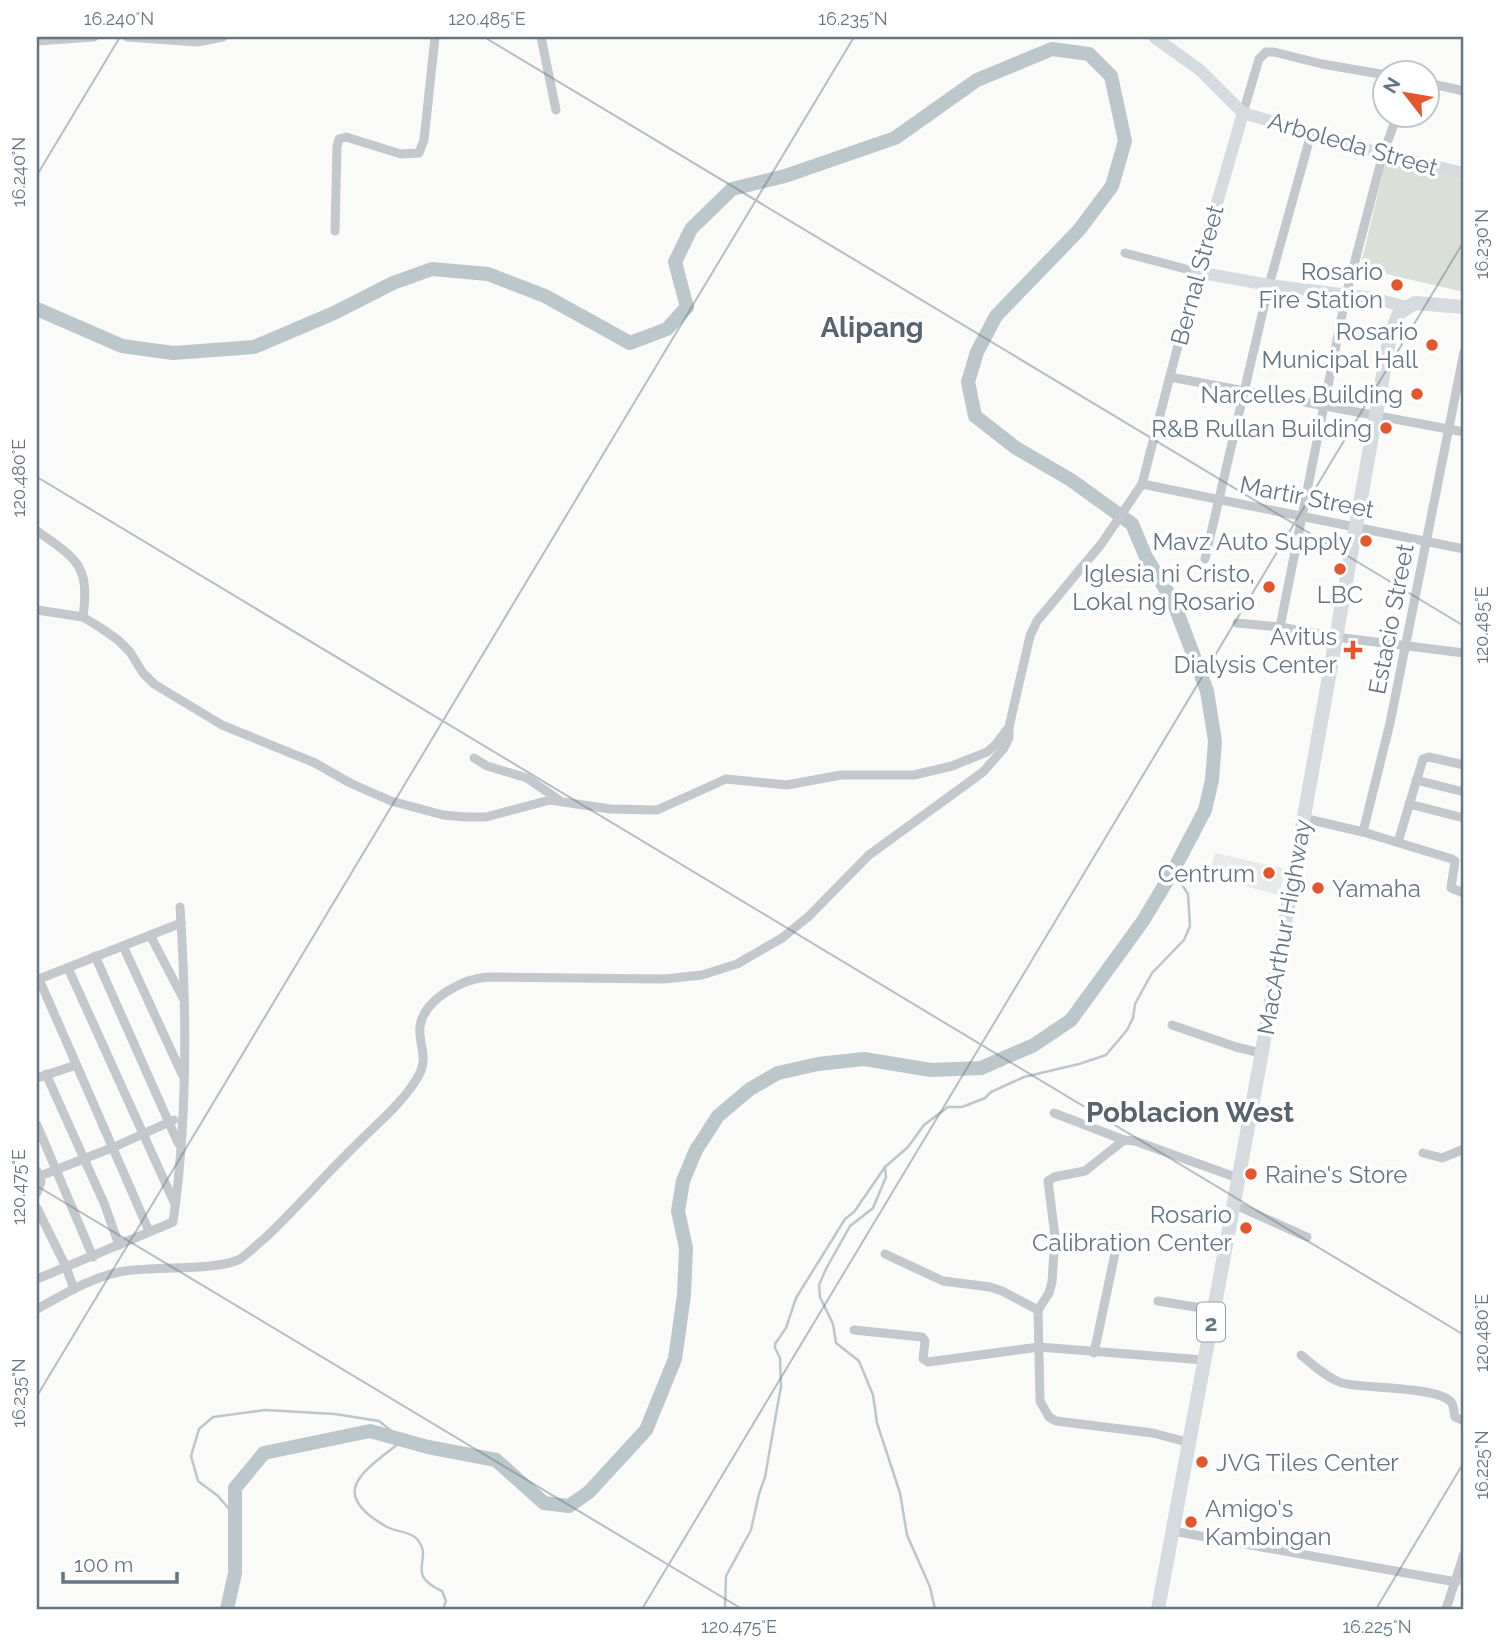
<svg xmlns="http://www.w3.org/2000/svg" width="1501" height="1646" font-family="Raleway,sans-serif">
  <rect width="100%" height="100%" fill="#fafaf8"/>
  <!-- built -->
  <path fill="#e8e9e9" d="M1215,853L1285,869L1279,895L1209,877Z"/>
  <!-- green -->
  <path fill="#dadfd7" d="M1386,160L1464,178V292L1360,268Z"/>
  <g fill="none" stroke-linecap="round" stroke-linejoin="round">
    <!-- stream -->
    <g stroke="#bbc7cb" stroke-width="2.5">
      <path d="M885,1167L886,1177L873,1208L850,1226L826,1269L819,1285L820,1297L833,1324L836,1343L859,1361L873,1395L877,1423L900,1493L907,1535L930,1587L935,1609"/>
      <path d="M235,1516L218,1496L198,1481L191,1456L199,1429L213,1417L265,1410L335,1414L379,1421L403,1440C366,1470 324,1492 387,1527C396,1532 410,1531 417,1539C435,1560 403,1573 442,1591L446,1601L443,1609"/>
      <path d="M725,1609L726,1576L751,1530L759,1494L765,1477L781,1386L780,1358L775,1348V1344L786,1328L796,1298L845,1219L854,1212L885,1167L908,1147L924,1125L948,1107H962L985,1098L991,1092L1024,1077L1079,1064L1106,1055L1127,1030L1133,1018L1135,1004L1152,973L1184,940L1190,926L1188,894L1173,871"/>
    </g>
    <!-- river -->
    <path stroke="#bbc7cb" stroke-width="14" d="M37,309L122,346L173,353L254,347L334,313L393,283L432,269L488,274L545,296L630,343L667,329L687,307L675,262L691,229L732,189L785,176L895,138L977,80L1052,49L1089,54L1111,76L1125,141L1112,186L1079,230L996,316L977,352L968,382L975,416L1016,448L1071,480L1132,524L1146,557L1173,601L1207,691L1215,741L1212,780L1205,810L1173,871L1143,921L1071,1020L1034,1045L981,1068L931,1070L864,1059L818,1064L778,1073L750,1089L718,1116L696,1150L683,1181L678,1211L686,1248L684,1295L675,1359L646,1430L589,1492L569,1506L544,1503L496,1460L428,1447L370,1431L264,1453L235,1488V1573L227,1609"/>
    <!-- minor -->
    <g stroke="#c3c8cc" stroke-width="9">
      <path d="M127,37L197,42L223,37"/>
      <path d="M541,37L556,110"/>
      <path d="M37,41L94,37"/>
      <path d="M1428,83L1464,91"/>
      <path d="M1243,113L1259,59L1266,52H1274L1322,64L1386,75"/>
      <path d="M335,231L337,146L339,139L346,137L401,154L419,153L424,140L435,37"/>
      <path d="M1170,377L1464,432"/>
      <path d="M1142,484L1464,549"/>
      <path d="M37,531C77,559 90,565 83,617"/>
      <path d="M1205,559L1269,285L1311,134"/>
      <path d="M37,610L83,617L101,628L118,640L130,652L143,673L154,684L222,725L315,763L350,783L391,801L443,815L466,817H486L550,800L610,809L657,810L726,779L787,785L841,775H914L952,766L987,752L996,744L1009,727L1030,636L1037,621L1102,543L1142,484L1197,272L1125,253"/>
      <path d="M1237,623L1280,627L1336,637L1464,653"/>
      <path d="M1280,627L1346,295L1383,154L1397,116"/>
      <path d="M474,758L487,766L527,778L559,800"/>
      <path d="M1416,780L1464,792"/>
      <path d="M1409,804L1464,818"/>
      <path d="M1303,818L1363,832L1452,859L1455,861L1451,888L1464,893"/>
      <path d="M1363,832L1390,723L1464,352"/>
      <path d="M1398,842L1423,759L1429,757L1464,765"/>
      <path d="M150,935L183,998"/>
      <path d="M123,946L182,1074"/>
      <path d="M95,956L178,1143"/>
      <path d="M68,968L174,1202"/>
      <path d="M1172,1025L1236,1047L1261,1053"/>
      <path d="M46,1074L104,1203L119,1245"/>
      <path d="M37,1078L76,1065"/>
      <path d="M1054,1113L1124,1140L1135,1141L1238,1178"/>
      <path d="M37,1125L93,1257"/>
      <path d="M1423,1153L1442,1158L1464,1149"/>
      <path d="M37,1171L41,1182L37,1193"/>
      <path d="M40,1176L114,1147L174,1120"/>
      <path d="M1233,1204L1307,1237"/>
      <path d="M37,1208L66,1267L74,1289"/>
      <path d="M149,1231L39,979L181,923"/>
      <path d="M885,1254L943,1281L990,1287L1002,1291L1038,1310L1040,1401L1049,1417L1056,1421L1153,1433L1190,1443"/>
      <path d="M37,1279L173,1222C188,1118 187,1011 180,907"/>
      <path d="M1158,1301L1214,1310"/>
      <path d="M37,1309C63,1295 90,1278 119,1272C147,1266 219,1271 240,1259C248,1254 256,1245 264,1239C295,1210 323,1177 353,1148C375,1125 405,1102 420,1073C428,1057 418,1042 420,1026C425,998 464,978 489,977L664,979L702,975L737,964L782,938L808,917L869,855L983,772L1004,748L1009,738V728"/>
      <path d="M1038,1310L1049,1293L1052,1282L1055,1236L1048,1181L1054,1177L1085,1171L1124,1140"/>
      <path d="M854,1330L922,1337L925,1341L923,1359L928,1362L1039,1347L1204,1360"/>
      <path d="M1094,1353L1117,1244"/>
      <path d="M1301,1355C1312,1364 1327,1378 1342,1383C1365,1389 1437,1386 1451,1402C1454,1405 1454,1413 1455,1417L1464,1421"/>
      <path d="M1173,1531L1456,1582"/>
      <path d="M1446,1609L1464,1554"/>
    </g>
    <!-- secondary -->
    <g stroke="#d6dbdf" stroke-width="12">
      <path d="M1154,37L1200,70L1243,113L1383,154L1464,173"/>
      <path d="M1243,113L1197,272L1269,285L1372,298L1407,307"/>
    </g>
    <!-- trunk -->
    <path stroke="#d6dbdf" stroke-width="14" d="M1158,1609L1257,1079L1390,336L1399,313L1415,303L1464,307"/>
  </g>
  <!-- ticks -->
  <path fill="none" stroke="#657683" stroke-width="2" stroke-opacity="0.45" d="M484,37L1464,626M37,175L120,37M37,477L1464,1335M37,1186L742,1609M37,1396L854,37M642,1609L1464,241M1376,1609L1464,1462"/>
  <!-- markers -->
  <g fill="#e4572e" stroke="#fff" stroke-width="2.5">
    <circle cx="1397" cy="285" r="7"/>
    <circle cx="1432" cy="345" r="7"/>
    <circle cx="1417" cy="394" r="7"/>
    <circle cx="1386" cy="428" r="7"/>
    <circle cx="1366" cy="541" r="7"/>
    <circle cx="1340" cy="569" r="7"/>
    <circle cx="1269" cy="587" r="7"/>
    <path d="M1349.5 639.5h7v7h7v7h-7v7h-7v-7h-7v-7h7z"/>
    <circle cx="1269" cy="873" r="7"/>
    <circle cx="1318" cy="888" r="7"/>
    <circle cx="1251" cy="1174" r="7"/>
    <circle cx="1246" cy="1228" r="7"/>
    <circle cx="1202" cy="1462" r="7"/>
    <circle cx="1191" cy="1522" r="7"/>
  </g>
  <g text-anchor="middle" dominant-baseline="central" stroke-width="7" stroke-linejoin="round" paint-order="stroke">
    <!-- shield labels -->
    <rect fill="#fff" stroke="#939fa8" stroke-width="2" x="1197" y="1302.5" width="28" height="39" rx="5"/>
    <g font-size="23" font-weight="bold" fill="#657683">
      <text x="1211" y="1322">2</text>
    </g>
    <!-- street labels -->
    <g font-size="24" fill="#657683" stroke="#fff">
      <text transform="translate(1353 144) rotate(16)">Arboleda Street</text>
      <text transform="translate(1197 275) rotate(-75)">Bernal Street</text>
      <text transform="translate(1307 497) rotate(11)">Martir Street</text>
      <text transform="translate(1391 619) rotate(-79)">Estacio Street</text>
      <text transform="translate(1284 927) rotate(-80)">MacArthur Highway</text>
    </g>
    <!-- poi labels -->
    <g font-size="24" fill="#657683" stroke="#fff" text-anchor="end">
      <text x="1383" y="271">Rosario<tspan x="1383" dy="28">Fire Station</tspan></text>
      <text x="1418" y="331">Rosario<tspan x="1418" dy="28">Municipal Hall</tspan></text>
      <text x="1403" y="394">Narcelles Building</text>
      <text x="1372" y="428">R&amp;B Rullan Building</text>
      <text x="1352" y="541">Mavz Auto Supply</text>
      <text x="1255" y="573">Iglesia ni Cristo,<tspan x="1255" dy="28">Lokal ng Rosario</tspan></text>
      <text x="1340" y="594" text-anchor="middle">LBC</text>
      <text x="1337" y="636">Avitus<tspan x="1337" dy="28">Dialysis Center</tspan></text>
      <text x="1255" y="873">Centrum</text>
      <text x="1332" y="888" text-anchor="start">Yamaha</text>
      <text x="1265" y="1174" text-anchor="start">Raine's Store</text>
      <text x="1232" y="1214">Rosario<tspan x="1232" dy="28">Calibration Center</tspan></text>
      <text x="1216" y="1462" text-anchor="start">JVG Tiles Center</text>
      <text x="1205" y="1508" text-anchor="start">Amigo's<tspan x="1205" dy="28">Kambingan</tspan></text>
    </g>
    <!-- quarter labels -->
    <g font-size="28" font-weight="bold" fill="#57646e" stroke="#fff">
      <text x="872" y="327">Alipang</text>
      <text x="1190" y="1112">Poblacion West</text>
    </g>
  </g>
  <!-- border -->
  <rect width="1501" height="1646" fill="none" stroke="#ffffff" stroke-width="77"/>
  <!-- north arrow -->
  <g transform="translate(1406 94) rotate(301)"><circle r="33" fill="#ffffff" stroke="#c1c8cd" stroke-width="2"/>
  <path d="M0-5L12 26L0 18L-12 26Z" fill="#e4572e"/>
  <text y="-10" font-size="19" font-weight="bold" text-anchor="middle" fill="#657683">N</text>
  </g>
  <!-- scale -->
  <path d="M63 1572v10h114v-10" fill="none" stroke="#657683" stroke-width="3.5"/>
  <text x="74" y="1572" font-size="21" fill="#657683" stroke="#ffffff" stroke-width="5" paint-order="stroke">100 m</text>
  <rect x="38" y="38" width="1424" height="1570" fill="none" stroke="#657683" stroke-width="2.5"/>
  <g font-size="18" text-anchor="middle" fill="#657683">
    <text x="119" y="25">16.240°N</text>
    <text x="487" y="25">120.485°E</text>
    <text x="853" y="25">16.235°N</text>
    <text transform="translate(19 172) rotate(-90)" y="6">16.240°N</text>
    <text transform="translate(1482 244) rotate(-90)" y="6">16.230°N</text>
    <text transform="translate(19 478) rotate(-90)" y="6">120.480°E</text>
    <text transform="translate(1482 625) rotate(-90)" y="6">120.485°E</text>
    <text transform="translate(19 1187) rotate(-90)" y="6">120.475°E</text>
    <text transform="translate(1482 1333) rotate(-90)" y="6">120.480°E</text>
    <text transform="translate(19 1393) rotate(-90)" y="6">16.235°N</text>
    <text transform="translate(1482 1465) rotate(-90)" y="6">16.225°N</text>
    <text x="739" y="1633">120.475°E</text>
    <text x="1377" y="1633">16.225°N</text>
  </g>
</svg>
